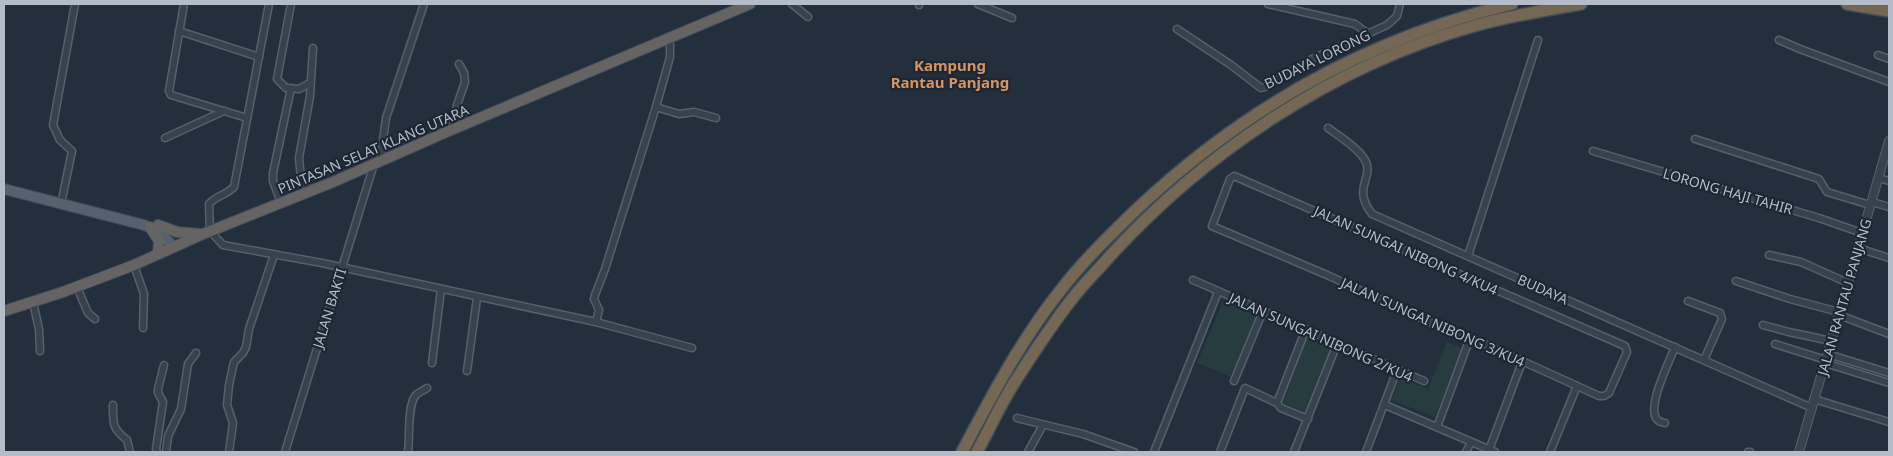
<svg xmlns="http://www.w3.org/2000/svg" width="1893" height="456" font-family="'Noto Sans',sans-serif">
  <rect width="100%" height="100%" fill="#242f3e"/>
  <!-- green -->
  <g fill="#263c3f">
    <path d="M1223,301L1258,316L1232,377L1197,363Z"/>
    <path d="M1307,337L1332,347L1305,412L1283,403Z"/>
    <path d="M1447,342L1462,348L1435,417L1391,400L1400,378L1428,389Z"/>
  </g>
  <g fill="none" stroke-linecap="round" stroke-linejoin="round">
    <!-- minor casing -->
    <g stroke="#565f6c" stroke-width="9">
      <g id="minor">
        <path d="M184,4L169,91L171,95L247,118"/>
        <path d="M269,4L234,187C226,195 216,196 209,204L210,231L223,245L322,263L596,322L692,348"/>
        <path d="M291,4L277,79L286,88L299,89L310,83"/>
        <path d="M792,4L808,17"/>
        <path d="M978,4L1012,18"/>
        <path d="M1268,4L1355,24L1367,33"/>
        <path d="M919,5V4"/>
        <path d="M1177,29L1231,65L1261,88L1265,87L1312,59L1387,25L1397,16L1400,4"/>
        <path d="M179,31L259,57"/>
        <path d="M670,37V57L656,107L679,114L694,112L716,118"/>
        <path d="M1779,40L1800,49L1889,82"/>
        <path d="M1878,55L1889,59"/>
        <path d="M1328,128C1339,136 1361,150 1366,162C1373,179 1352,188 1372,214L1812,408"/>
        <path d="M451,130L457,105L465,82L464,73L459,64"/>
        <path d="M165,138L224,111"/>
        <path d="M1695,139L1819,179L1827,192L1870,205"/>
        <path d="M1593,151L1819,218L1862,233"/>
        <path d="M380,162L386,118L424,4"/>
        <path d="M1234,176L1625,346L1627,352L1609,393L1604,396H1599L1498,350L1470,338L1447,330L1327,275L1212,226L1230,179Z"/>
        <path d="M1879,178L1889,181"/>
        <path d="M310,191L301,178L299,158L310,96L313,48"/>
        <path d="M1872,202L1889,207"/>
        <path d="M281,203L273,181V173L291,88"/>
        <path d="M61,204L72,151L60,140L53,125L75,4"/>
        <path d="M1858,248L1889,258"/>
        <path d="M1769,255L1801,262L1848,283"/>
        <path d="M1468,256L1538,40"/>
        <path d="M134,265L144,294L143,328"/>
        <path d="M1193,280L1424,381"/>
        <path d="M1736,281L1790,299L1839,312"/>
        <path d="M77,287L88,313L95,319"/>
        <path d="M1688,301L1720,313L1722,319L1704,360"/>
        <path d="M33,302L39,329L40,351"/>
        <path d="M1839,315L1889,334"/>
        <path d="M596,322L599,310L594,299L595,295L605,269L656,107"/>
        <path d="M1763,325L1789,332L1831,341"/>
        <path d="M1775,344L1826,360"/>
        <path d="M1828,354L1889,373"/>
        <path d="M432,363L441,289"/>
        <path d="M1825,363L1889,383"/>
        <path d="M467,371L477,298"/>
        <path d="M1234,381L1263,311"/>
        <path d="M1814,399L1889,422"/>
        <path d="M1277,403L1306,329"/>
        <path d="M113,405C113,424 112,428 127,440L130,452"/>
        <path d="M1385,405L1495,452"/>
        <path d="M1017,418L1083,434L1134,452"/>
        <path d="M1665,423C1661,422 1658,422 1656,418C1648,404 1669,362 1675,347"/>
        <path d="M1437,427L1470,338"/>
        <path d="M1489,450L1522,362"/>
        <path d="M157,452L156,449L163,402L158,393V389L164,365"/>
        <path d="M166,452L168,436L181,409L188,364L196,353"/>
        <path d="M229,452L233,423L227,405L229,385L234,362L243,353L246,347L249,329L274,255"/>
        <path d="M285,452L374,164"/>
        <path d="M408,452C410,439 407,404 416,395C419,392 424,390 427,388"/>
        <path d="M1028,452L1043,425"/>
        <path d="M1154,452L1218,292"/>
        <path d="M1220,452L1245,388L1277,403L1281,408L1308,419"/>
        <path d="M1294,452L1337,344"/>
        <path d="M1366,452L1397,370"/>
        <path d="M1466,452L1471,442"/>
        <path d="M1550,452L1577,386"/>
        <path d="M1748,452H1750"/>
      </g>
    </g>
    <!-- tertiary casing -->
    <g stroke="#565f6c" stroke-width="10">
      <path id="tertiary" d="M1799,452L1889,141"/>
    </g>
    <!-- primary casing -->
    <g stroke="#414a57" stroke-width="12">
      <path id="primary" d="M4,189L144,225L158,231L174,247"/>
    </g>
    <!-- trunk casing -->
    <g stroke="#434c59" stroke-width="12">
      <g id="trunk">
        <path d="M158,225L177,232L200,234"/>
        <path d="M150,227L159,241L158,254"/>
        <path d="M4,311L63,292L134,265L203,234L333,182L451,130L750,4"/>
      </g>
    </g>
    <!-- motorway casing -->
    <g stroke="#434c59" stroke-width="14">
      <g id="motorway">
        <path d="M1847,4L1889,11"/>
        <path d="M962,452C991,397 1021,340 1060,291C1083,261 1111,234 1138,208C1244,108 1370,38 1512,4"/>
        <path d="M977,452C990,428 1001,403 1016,380C1034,352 1052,324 1072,299C1081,287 1091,277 1101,266C1198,156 1331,66 1474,26C1509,16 1545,10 1581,4"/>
      </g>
    </g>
    <!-- minor -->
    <use href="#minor" stroke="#38414e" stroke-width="6"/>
    <!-- tertiary -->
    <use href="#tertiary" stroke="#38414e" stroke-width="8"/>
    <!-- primary -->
    <use href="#primary" stroke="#56606e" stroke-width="10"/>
    <!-- trunk -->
    <use href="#trunk" stroke="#656462" stroke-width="10"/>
    <!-- motorway -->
    <use href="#motorway" stroke="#746855" stroke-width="11"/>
  </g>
  <g text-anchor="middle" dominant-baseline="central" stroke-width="4.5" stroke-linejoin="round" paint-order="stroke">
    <!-- street labels -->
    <g font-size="14" fill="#b4bcc9" stroke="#1d2633">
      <text transform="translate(1317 59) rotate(-26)">BUDAYA LORONG</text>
      <text transform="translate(373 149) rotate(-23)">PINTASAN SELAT KLANG UTARA</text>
      <text transform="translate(1728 191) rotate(16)">LORONG HAJI TAHIR</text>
      <text transform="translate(1406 250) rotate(24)">JALAN SUNGAI NIBONG 4/KU4</text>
      <text transform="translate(1543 289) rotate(24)">BUDAYA</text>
      <text transform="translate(1844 297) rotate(-74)">JALAN RANTAU PANJANG</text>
      <text transform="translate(329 308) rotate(-73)">JALAN BAKTI</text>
      <text transform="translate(1433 322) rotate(24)">JALAN SUNGAI NIBONG 3/KU4</text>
      <text transform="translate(1321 337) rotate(24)">JALAN SUNGAI NIBONG 2/KU4</text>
    </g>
    <!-- neighbourhood labels -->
    <g font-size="15" font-weight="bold" fill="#d59563" stroke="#1d2633">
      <text x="950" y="65">Kampung<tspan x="950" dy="17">Rantau Panjang</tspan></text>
    </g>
  </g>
  <!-- border -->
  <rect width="1893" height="456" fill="none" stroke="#b4bcc9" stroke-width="10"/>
</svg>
